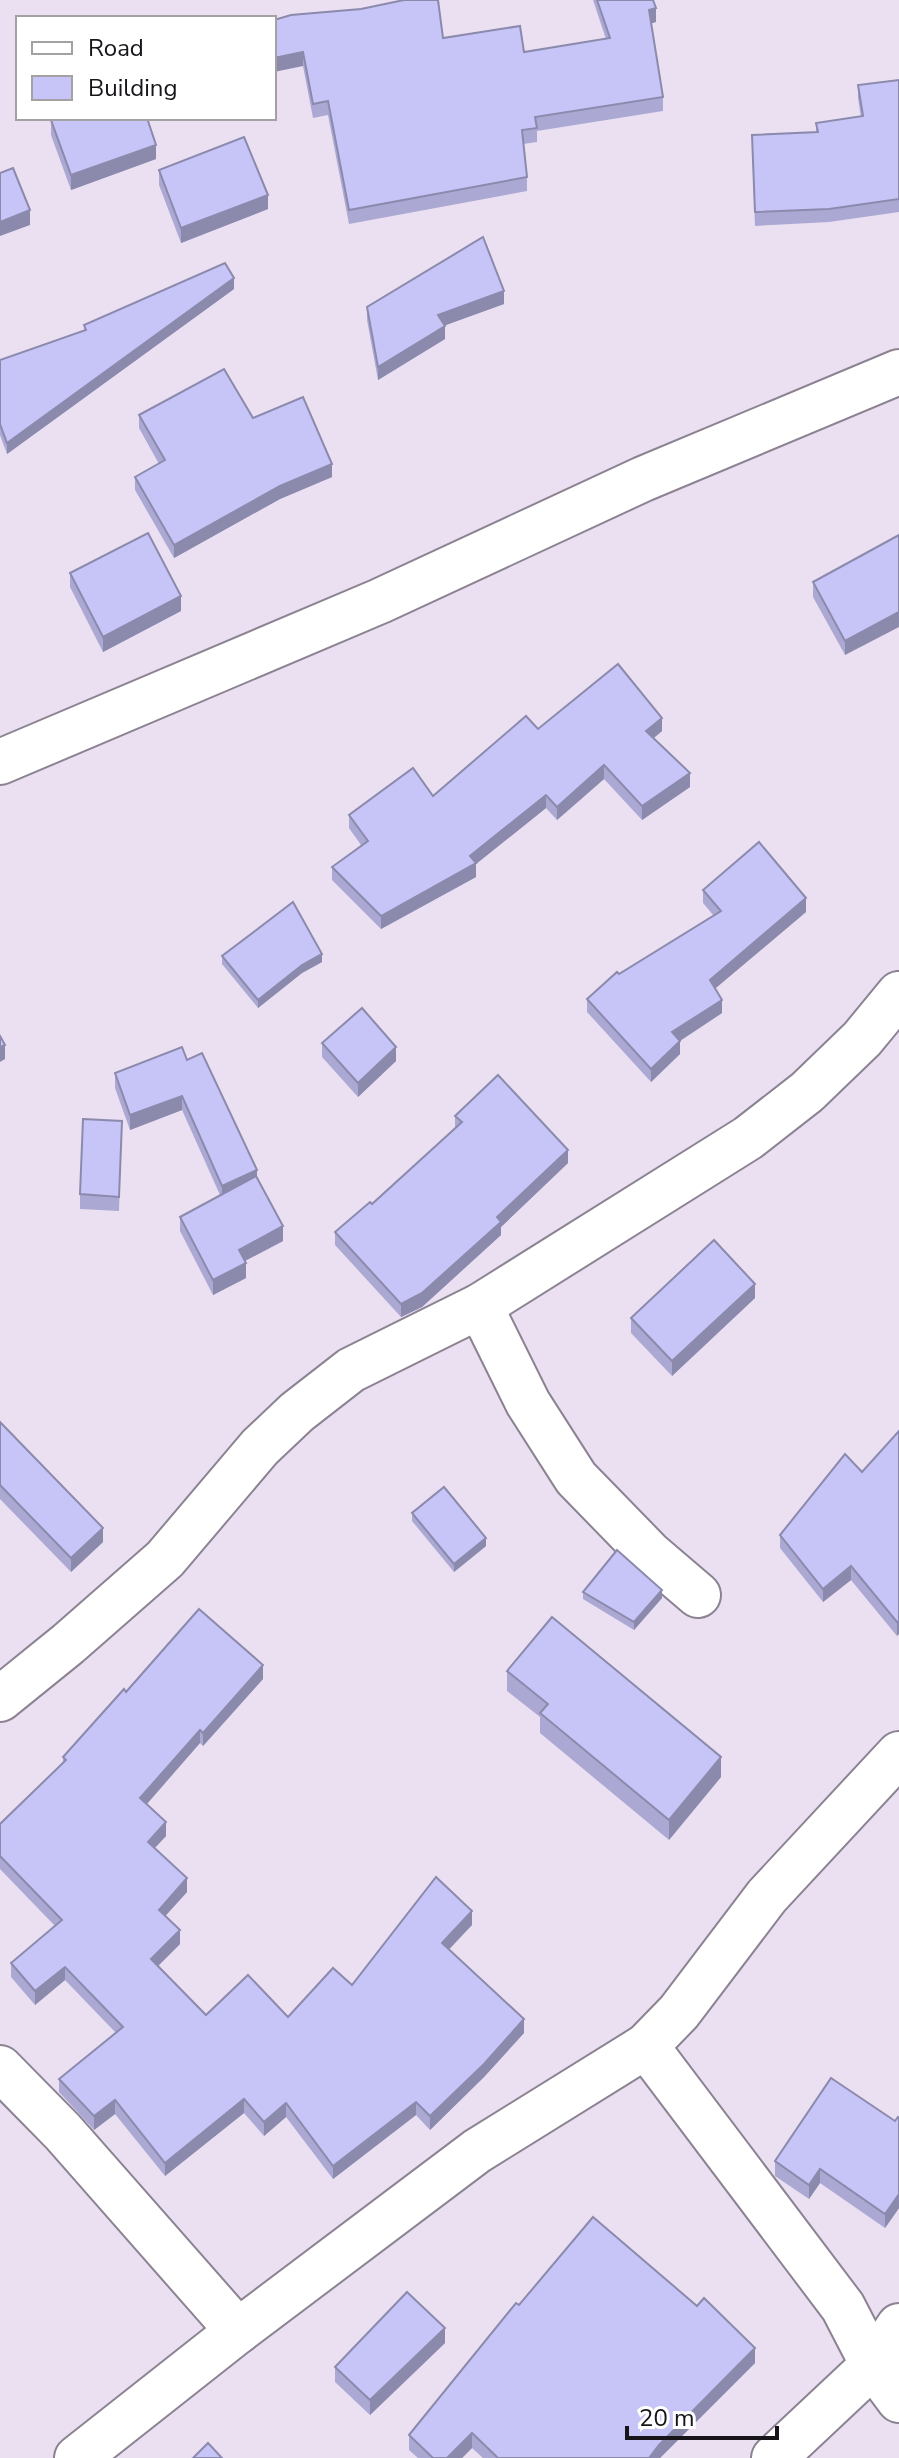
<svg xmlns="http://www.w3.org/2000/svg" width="899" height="2458" font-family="'Nunito Sans',sans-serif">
  <rect width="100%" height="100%" fill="#ebe0f1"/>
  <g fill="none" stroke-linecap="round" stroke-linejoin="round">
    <!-- minor casing -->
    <g stroke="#8c8392" stroke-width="48">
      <g id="minor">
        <path d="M0,762L380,601L643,479L899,372"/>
        <path d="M480,1306L528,1403L576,1478L650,1554L698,1595"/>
        <path d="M0,1699L68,1644L165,1559L260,1447L297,1412L351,1370L480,1306L748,1138L807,1092L862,1039L899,994"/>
        <path d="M646,2046L843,2307L873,2365L899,2400"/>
        <path d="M0,2068L63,2132L238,2331"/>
        <path d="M77,2458L238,2331L477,2151L646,2046L679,2012L767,1896L899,1754"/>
        <path d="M774,2458L873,2365L899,2326"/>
      </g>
    </g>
    <!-- minor -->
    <use href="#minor" stroke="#fff" stroke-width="44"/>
  </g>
  <!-- wall -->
  <g fill="#aba9d4">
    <path d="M593,0H653L656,22L651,23L663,97V111L537,131V142L523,144L527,177V191L349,224L328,115L313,118L303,66L274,20L443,38L524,52L606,39Z"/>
    <path d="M899,80V212L829,222L755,226L752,148L816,132V123L861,117L858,98V85Z"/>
    <path d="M51,120L156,159L71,190L51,135Z"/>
    <path d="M159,170L268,209L181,243L159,185Z"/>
    <path d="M234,289L7,454L0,435V360L84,330V325Z"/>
    <path d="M504,304L444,325L445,339L378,380L367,320V307Z"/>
    <path d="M139,415L253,418L332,477L280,499L174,558L135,490V477L159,464L139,428Z"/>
    <path d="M899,535L845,655L813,597V582Z"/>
    <path d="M70,573L181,611L103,652L70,587Z"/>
    <path d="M538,729L662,731L654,738L690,787L642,820L604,779L557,820L546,808L476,864V877L381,929L332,880V867L361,845L349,828V815L433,796Z"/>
    <path d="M703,890L806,912L715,988L722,1013L680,1041V1054L651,1082L587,1012V999L619,974L714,916L703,903Z"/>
    <path d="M222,956L322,962L302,973L258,1008L222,964Z"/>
    <path d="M322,1043L396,1061L358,1097L322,1057Z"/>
    <path d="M187,1060L257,1177L283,1241L245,1261L246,1278L213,1295L180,1231V1217L220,1195L182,1110L130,1130L115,1088V1073Z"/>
    <path d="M455,1116L568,1163L501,1227V1235L422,1307L401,1317L335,1245V1232L372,1204L455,1129Z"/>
    <path d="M122,1121L119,1211L80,1209V1194Z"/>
    <path d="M755,1298L672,1376L631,1333V1318Z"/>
    <path d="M0,1422L103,1542L71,1572L0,1499Z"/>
    <path d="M899,1431L897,1636L851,1580L823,1602L780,1548V1535L862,1472Z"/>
    <path d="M412,1513L486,1546L454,1572L412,1521Z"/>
    <path d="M583,1592L662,1598L634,1630L583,1599Z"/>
    <path d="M507,1671L721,1777L669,1840L540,1733V1717L507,1691Z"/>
    <path d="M263,1679L203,1746L200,1743L146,1804L166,1836L155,1848L187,1892L165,1916L180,1944L158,1966L206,2015L288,2017L472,1925L448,1949L524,2033L484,2077L430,2130L416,2115L333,2179L286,2117L264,2136L244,2113L165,2176L115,2114L94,2130L59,2092V2079L116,2033L65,1980L35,2005L11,1977V1963L55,1926L0,1869V1824L63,1763V1757L126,1692Z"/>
    <path d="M899,2118V2208L885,2228L820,2183L809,2199L775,2176V2161L895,2121Z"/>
    <path d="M519,2305L755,2363L660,2458H483L472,2448L462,2458H418L409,2450V2435Z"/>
    <path d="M445,2343L370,2415L335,2382V2367Z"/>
  </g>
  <!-- shaded-wall -->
  <g fill="#8b8aad">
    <path d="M656,8V22L649,24V10Z"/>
    <path d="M303,52V66L274,72V58Z"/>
    <path d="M156,145V159L71,190V175Z"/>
    <path d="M268,195V209L181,243V228Z"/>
    <path d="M30,210V225L0,236V222Z"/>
    <path d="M234,278V289L7,454V443Z"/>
    <path d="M504,291V304L438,328V315Z"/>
    <path d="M445,326V339L378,380V367Z"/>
    <path d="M332,464V477L280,499L174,558V545L280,486Z"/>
    <path d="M181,596V611L103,652V637Z"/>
    <path d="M899,612V627L845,655V641Z"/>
    <path d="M662,718V731L646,744V731Z"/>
    <path d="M604,765V779L557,820V807Z"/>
    <path d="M690,773V787L642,820V806Z"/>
    <path d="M546,795V808L476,864V877L381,929V916L470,856Z"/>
    <path d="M806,898V912L710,993V980Z"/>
    <path d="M322,954V962L302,973L258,1008V1000L302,965Z"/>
    <path d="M722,1000V1013L672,1046V1032Z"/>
    <path d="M680,1041V1054L651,1082V1069Z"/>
    <path d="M5,1045V1059L0,1062V1047Z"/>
    <path d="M396,1047V1061L358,1097V1083Z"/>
    <path d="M182,1096V1110L130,1130V1115Z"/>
    <path d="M568,1150V1163L501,1227V1235L422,1307L401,1317V1304L497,1217Z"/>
    <path d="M257,1170V1185L222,1200V1186Z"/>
    <path d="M283,1226V1241L239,1264V1250Z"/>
    <path d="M246,1263V1278L213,1295V1280Z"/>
    <path d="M755,1284V1298L672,1376V1361Z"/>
    <path d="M103,1528V1542L71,1572V1558Z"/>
    <path d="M486,1538V1546L454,1572V1564Z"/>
    <path d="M851,1566V1580L823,1602V1589Z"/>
    <path d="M662,1590V1598L634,1630V1622Z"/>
    <path d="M899,1621V1634L897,1636V1622Z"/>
    <path d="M263,1665V1679L203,1746V1733Z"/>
    <path d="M200,1730V1743L140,1812V1798Z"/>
    <path d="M721,1757V1777L669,1840V1820Z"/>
    <path d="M166,1822V1836L148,1855V1842Z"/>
    <path d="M187,1878V1892L159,1923V1910Z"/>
    <path d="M472,1911V1925L442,1957V1943Z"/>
    <path d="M180,1930V1944L151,1973V1959Z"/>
    <path d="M65,1967V1980L35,2005V1991Z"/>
    <path d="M524,2019V2033L484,2077L430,2130V2116Z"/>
    <path d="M244,2099V2113L165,2176V2163Z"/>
    <path d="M115,2100V2114L94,2130V2116Z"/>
    <path d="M416,2102V2115L333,2179V2166Z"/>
    <path d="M286,2103V2117L264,2136V2122Z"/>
    <path d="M820,2169V2183L809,2199V2185Z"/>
    <path d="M899,2194V2208L885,2228V2214Z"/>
    <path d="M445,2328V2343L370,2415V2400Z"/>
    <path d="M755,2348V2363L660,2458H649L659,2445Z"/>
    <path d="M472,2433V2448L462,2458H447Z"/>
  </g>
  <!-- building -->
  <g fill="#c7c5f7" stroke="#8b8aad" stroke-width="2">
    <path d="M404,0H438L443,38L520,26L524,52L610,38L597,0H653L656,8L649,10L663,97L535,117L537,128L522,130L527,177L349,210L328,101L313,104L303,52L274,58V20L291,15L361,9Z"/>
    <path d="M899,80V199L829,209L755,212L752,135L818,132L816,123L863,116L858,85Z"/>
    <path d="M57,118H147L156,145L71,175L51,120Z"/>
    <path d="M244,137L268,195L181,228L159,170Z"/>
    <path d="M13,168L30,210L0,222V173Z"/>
    <path d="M483,237L504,291L438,315L445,326L378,367L367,307Z"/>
    <path d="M225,263L234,278L7,443L0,424V360L86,330L84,325Z"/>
    <path d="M224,369L253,418L303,397L332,464L280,486L174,545L135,477L165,460L139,415Z"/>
    <path d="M148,533L181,596L103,637L70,573Z"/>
    <path d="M899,535V612L845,641L813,582Z"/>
    <path d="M618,664L662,718L646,731L690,773L642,806L604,765L557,807L546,795L470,856L476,863L381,916L332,867L368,841L349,815L413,768L433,796L526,716L538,729Z"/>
    <path d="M759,842L806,898L710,980L722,1000L672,1032L680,1041L651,1069L587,999L617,972L619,974L721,911L703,890Z"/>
    <path d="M293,902L322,954L302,965L258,1000L222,956Z"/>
    <path d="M362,1008L396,1047L358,1083L322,1043Z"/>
    <path d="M0,1036L5,1045L0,1047Z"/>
    <path d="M182,1047L187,1060L202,1053L257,1170L222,1186L182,1096L130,1115L115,1073Z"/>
    <path d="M498,1075L568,1150L497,1217L501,1222L422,1293L401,1304L335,1232L370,1202L372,1204L462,1122L455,1116Z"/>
    <path d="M83,1119L122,1121L119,1197L80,1194Z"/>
    <path d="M256,1176L283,1226L239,1250L246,1263L213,1280L180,1217Z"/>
    <path d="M714,1240L755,1284L672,1361L631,1318Z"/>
    <path d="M0,1422L103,1528L71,1558L0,1485Z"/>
    <path d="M899,1431V1621L897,1622L851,1566L823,1589L780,1535L845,1454L862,1472Z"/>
    <path d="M444,1487L486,1538L454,1564L412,1513Z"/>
    <path d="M617,1550L662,1590L634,1622L583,1592Z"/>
    <path d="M199,1609L263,1665L203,1733L200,1730L140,1798L166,1822L148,1842L187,1878L159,1910L180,1930L151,1959L206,2015L248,1975L288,2017L333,1968L352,1985L436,1877L472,1911L442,1943L524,2019L484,2064L430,2116L416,2102L333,2166L286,2103L264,2122L244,2099L165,2163L115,2100L94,2116L59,2079L123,2027L65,1967L35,1991L11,1963L62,1920L0,1856V1824L66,1760L63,1757L124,1689L126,1692Z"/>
    <path d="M552,1617L721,1757L669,1820L540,1713L548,1704L507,1671Z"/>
    <path d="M831,2078L895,2121L898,2117L899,2118V2194L885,2214L820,2169L809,2185L775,2161Z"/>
    <path d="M593,2217L697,2306L704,2298L755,2348L659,2445L649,2458H498L472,2433L447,2458H433L409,2435L516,2303L519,2305Z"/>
    <path d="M407,2292L445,2328L370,2400L335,2367Z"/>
    <path d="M208,2443L222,2458H193Z"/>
  </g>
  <!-- legend -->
  <rect x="16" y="16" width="260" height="104" fill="#ffffff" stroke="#a3a1a3" stroke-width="2"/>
  <rect x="32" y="42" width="40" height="12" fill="#ffffff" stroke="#a3a1a3" stroke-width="2"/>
  <text x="88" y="56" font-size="24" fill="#18151a">Road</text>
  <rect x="32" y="76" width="40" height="24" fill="#c7c5f7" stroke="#a3a1a3" stroke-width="2"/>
  <text x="88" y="96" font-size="24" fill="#18151a">Building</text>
  <!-- scale -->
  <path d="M627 2426v12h150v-12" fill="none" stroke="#18151a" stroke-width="4"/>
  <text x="639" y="2426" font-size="24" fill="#18151a" stroke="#ffffff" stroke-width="6" paint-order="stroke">20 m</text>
</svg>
